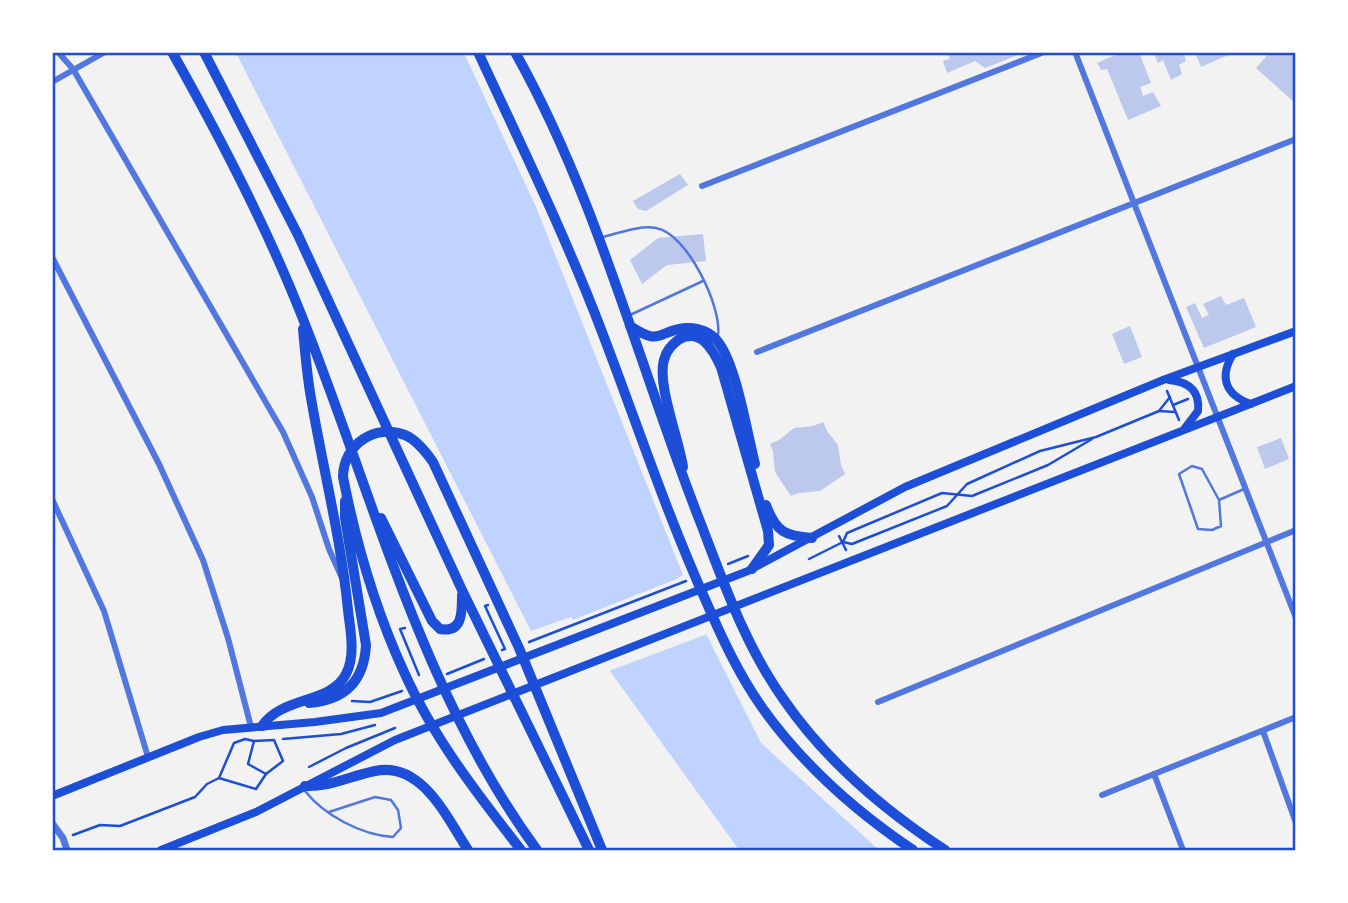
<svg xmlns="http://www.w3.org/2000/svg" width="1348" height="903" font-family="Inter,sans-serif">
  <rect width="100%" height="100%" fill="#f2f2f2"/>
  <!-- water -->
  <path fill="#bfd3fe" d="M236,53H464L536,207L677,560L683,575L678,578L761,743L879,850H739L571,617L531,631Z"/>
  <!-- pier -->
  <path fill="#f2f2f2" d="M687,575L683,579L710,633L606,672L570,621Z"/>
  <!-- building -->
  <g fill="#bdc9ec">
    <path d="M947,52H1023V53L985,68L975,61L947,73L943,61L950,59Z"/>
    <path d="M1122,52H1139L1151,83L1140,87L1143,96L1153,92L1161,106L1128,120L1107,69L1101,70L1097,63Z"/>
    <path d="M1153,52H1183L1186,61L1179,65L1182,74L1171,80L1163,60L1158,63Z"/>
    <path d="M1195,52H1235L1201,67Z"/>
    <path d="M1270,52H1296V104L1256,68Z"/>
    <path d="M680,174L688,185L646,211L638,209L633,201Z"/>
    <path d="M703,234L706,261L667,265L642,284L630,260L658,238Z"/>
    <path d="M1221,296L1226,305L1244,298L1256,327L1204,348L1186,307L1195,303L1202,318L1209,315L1203,304Z"/>
    <path d="M1130,326L1142,357L1124,364L1112,334Z"/>
    <path d="M823,422L827,431L838,445L841,465L845,474L820,491L799,493L791,496L775,472L773,452L770,444L779,440L794,428L813,426Z"/>
    <path d="M1281,438L1289,459L1265,469L1257,447Z"/>
  </g>
  <g fill="none" stroke-linecap="round" stroke-linejoin="round">
    <!-- path -->
    <g stroke="#1d4ed8" stroke-width="2.5">
      <path d="M1167,391L1179,420"/>
      <path d="M1170,397L1159,411L1175,412"/>
      <path d="M1173,405L1188,399"/>
      <path d="M839,536L846,550"/>
      <path d="M843,542L847,533L942,493L972,496L1048,465L1092,439"/>
      <path d="M809,559L843,542L852,544L947,506L967,484L1040,451L1096,437L1159,411"/>
      <path d="M728,564L748,556"/>
      <path d="M488,605L485,606L505,649L502,650"/>
      <path d="M405,628L400,629L419,675"/>
      <path d="M529,642L686,581"/>
      <path d="M447,674L484,659"/>
      <path d="M352,701L370,702L402,691"/>
      <path d="M283,739L341,734L375,725"/>
      <path d="M274,740L283,761L266,774L248,764L254,741Z"/>
      <path d="M309,767L346,748L395,728"/>
      <path d="M219,778L234,743L245,739L254,741"/>
      <path d="M73,835L100,825L120,826L195,797L207,784L219,778L256,789L266,774"/>
    </g>
    <!-- service -->
    <g stroke="#5277de" stroke-width="2.5">
      <path d="M603,237C619,233 640,225 656,228C687,233 722,307 718,335"/>
      <path d="M630,315L703,281"/>
      <path d="M1219,500L1221,526L1212,530L1198,529L1179,474L1192,466L1202,469L1219,500L1244,489"/>
      <path d="M305,791C324,815 361,835 393,837L401,828L398,810L391,800L375,797L329,812"/>
    </g>
    <!-- minor -->
    <g stroke="#5277de" stroke-width="6">
      <path d="M58,52L73,69L283,432L312,497L329,549L342,578"/>
      <path d="M1075,52L1296,618"/>
      <path d="M52,82L105,52"/>
      <path d="M702,186L1044,52"/>
      <path d="M52,257L159,464L203,560L228,638L251,727"/>
      <path d="M757,352L1296,139"/>
      <path d="M52,499L104,611L148,757"/>
      <path d="M878,702L1296,530"/>
      <path d="M1263,731L1296,823"/>
      <path d="M1154,774L1183,850"/>
      <path d="M1102,795L1296,717"/>
    </g>
    <!-- tertiary -->
    <path stroke="#5277de" stroke-width="7" d="M52,823L63,838L67,850"/>
    <!-- secondary -->
    <g stroke="#1d4ed8" stroke-width="8">
      <path d="M1233,354C1219,377 1225,395 1251,404"/>
      <path d="M1169,380C1189,382 1200,391 1198,411L1185,428"/>
      <path d="M52,796L199,737L223,730L315,722L381,713L748,571L905,487L1163,380L1296,331"/>
      <path d="M161,850L256,812L395,740L1296,386"/>
    </g>
    <!-- primary -->
    <g stroke="#1d4ed8" stroke-width="10">
      <path d="M172,52C220,137 265,223 301,314C373,494 421,692 537,850"/>
      <path d="M204,52L298,235L462,590L589,850"/>
      <path d="M381,518L432,621L440,629C463,633 462,612 462,595"/>
      <path d="M309,703C345,700 364,681 366,645L345,518V501"/>
      <path d="M262,726C282,696 331,704 346,674C356,655 350,629 348,610C341,538 323,469 311,398C307,376 305,352 303,329"/>
      <path d="M305,786C331,787 350,776 375,771C422,761 447,818 468,850"/>
      <path d="M521,850C478,795 433,737 404,672C376,611 356,543 343,477C343,445 375,423 405,435C417,440 426,452 433,462L519,648L602,850"/>
    </g>
    <!-- trunk -->
    <g stroke="#1d4ed8" stroke-width="10">
      <path d="M478,52C521,145 566,237 602,332C636,421 666,512 705,599C721,636 738,673 761,706C802,764 855,811 913,850"/>
      <path d="M515,52C598,200 639,367 701,524C724,584 746,647 784,700C826,761 884,810 945,850"/>
      <path d="M630,326C662,347 656,331 686,328C699,327 712,333 719,343C737,368 747,433 755,464"/>
      <path d="M683,467C679,438 655,381 665,357C667,350 673,344 678,340C700,326 713,350 721,367L768,531L769,545L752,569"/>
      <path d="M766,505C776,532 785,536 812,538"/>
    </g>
  </g>
  <!-- border -->
  <rect width="1348" height="903" fill="none" stroke="#ffffff" stroke-width="108"/>
  <rect x="54" y="54" width="1240" height="795" fill="none" stroke="#1d4ed8" stroke-width="2.5"/>
</svg>
